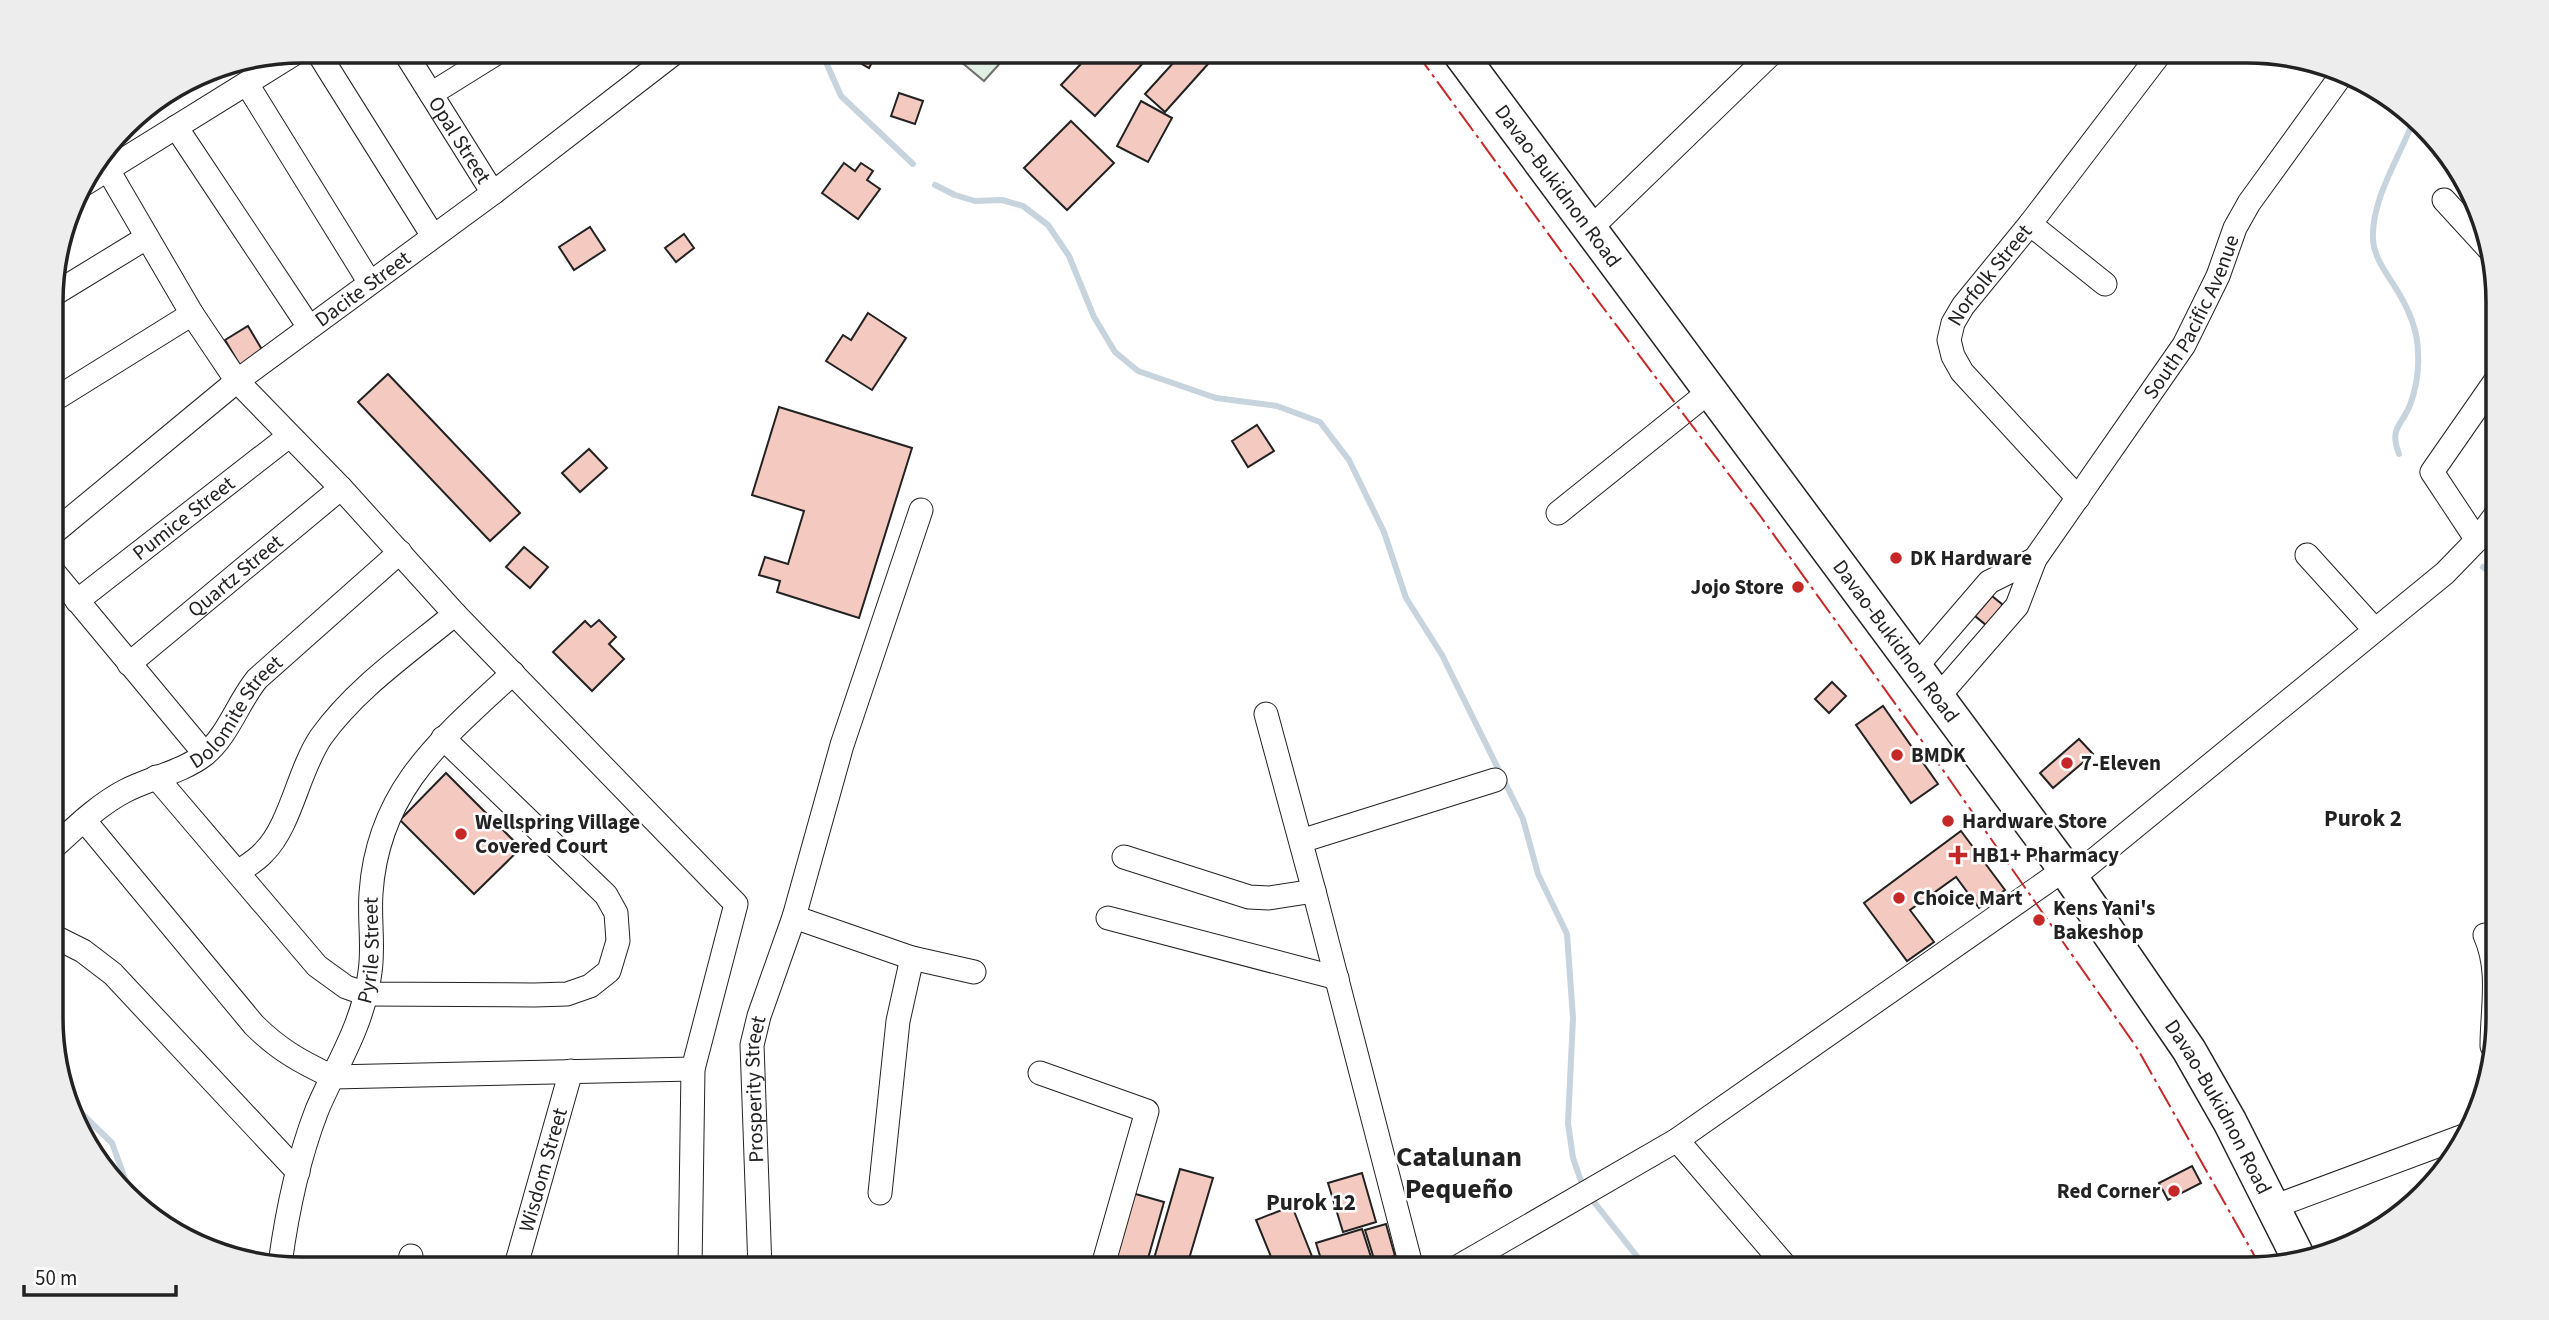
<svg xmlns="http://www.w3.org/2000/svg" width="2549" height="1320" font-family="'Source Sans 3',sans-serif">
  <rect width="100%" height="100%" fill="#fff"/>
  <!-- green -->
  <path fill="#e0efe3" stroke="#6f6f6f" stroke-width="2" d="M948,51H1011L984,81Z"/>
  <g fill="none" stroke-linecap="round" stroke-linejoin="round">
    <!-- stream -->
    <g stroke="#c7d3dd" stroke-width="6">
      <path d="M821,51L841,96L913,164"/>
      <path d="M935,185L955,195L975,201L1002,200L1023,206L1048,225L1069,256L1094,317L1115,352L1138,371L1216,398L1277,406L1320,422L1349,460L1384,532L1406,598L1442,655L1523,819L1538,874L1567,934L1573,1018L1568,1123L1573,1158L1581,1181"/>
      <path d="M2399,454C2389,428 2401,427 2410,405C2416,389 2419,371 2418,353C2418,334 2410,313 2401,297C2392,280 2374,260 2373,240C2371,200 2398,160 2412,124"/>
      <path d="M2483,567L2497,578"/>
      <path d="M74,1106L112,1143L129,1190"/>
      <path d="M1594,1202L1647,1269"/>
    </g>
  </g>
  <!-- building -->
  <g fill="#f3c9c0" stroke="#222" stroke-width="2">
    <path d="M844,51H878L869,68L843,53Z"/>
    <path d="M1093,51H1154L1095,116L1061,85Z"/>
    <path d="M1184,51H1192L1208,64L1165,112L1145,94Z"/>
    <path d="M899,93L923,101L915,124L891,116Z"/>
    <path d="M1141,101L1172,118L1148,162L1117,146Z"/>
    <path d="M1071,121L1114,163L1067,210L1024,168Z"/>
    <path d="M844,163L855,171L861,163L873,171L867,180L880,189L858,219L822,193Z"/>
    <path d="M590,227L605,250L574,270L559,247Z"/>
    <path d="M684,234L694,248L676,262L665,248Z"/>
    <path d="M868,313L906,338L872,390L826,361L843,335L851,340Z"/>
    <path d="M248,326L264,353L241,367L225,340Z"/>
    <path d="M388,374L520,513L490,541L358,402Z"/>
    <path d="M779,407L912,448L859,618L777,592L780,581L759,575L765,557L788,564L804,511L752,495Z"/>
    <path d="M1257,425L1274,451L1248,467L1232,441Z"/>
    <path d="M589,449L607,468L580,492L562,473Z"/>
    <path d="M524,547L548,567L530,588L506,567Z"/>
    <path d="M1992,596L2003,605L1986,625L1975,616Z"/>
    <path d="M599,620L616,637L609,644L624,659L592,691L553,652L585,621L591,627Z"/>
    <path d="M1832,682L1846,696L1829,713L1815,699Z"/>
    <path d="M1883,706L1938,784L1911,803L1856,725Z"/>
    <path d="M2079,739L2093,754L2053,788L2040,773Z"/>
    <path d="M446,773L521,848L474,894L400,820Z"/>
    <path d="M1961,831L2005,890L1979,908L1956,877L1910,910L1934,942L1907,961L1864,903Z"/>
    <path d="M2192,1166L2201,1183L2168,1200L2159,1183Z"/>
    <path d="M1180,1169L1213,1178L1186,1269H1151Z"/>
    <path d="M1362,1173L1376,1222L1343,1232L1328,1183Z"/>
    <path d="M1132,1193L1164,1202L1145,1269H1111Z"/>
    <path d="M1292,1206L1317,1269H1276L1256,1220Z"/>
    <path d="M1386,1224L1395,1256L1375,1262L1365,1230Z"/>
    <path d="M1362,1229L1372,1260L1341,1269H1324L1316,1243Z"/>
    <path d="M1395,1256L1399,1269H1363L1362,1266Z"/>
  </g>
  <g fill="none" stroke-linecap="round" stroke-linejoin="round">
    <!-- minor casing -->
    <g stroke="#222" stroke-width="25">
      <g id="minor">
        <path d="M317,51L433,236"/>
        <path id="s1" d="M404,51L493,193"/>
        <path d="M247,84L370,283"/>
        <path d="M431,94L500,51"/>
        <path d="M176,127L309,327"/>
        <path d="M108,170L192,314L237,381L341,488L455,614L736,904L693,1069L690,1269"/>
        <path d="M78,188L297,52"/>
        <path d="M2444,200L2488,248"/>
        <path d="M2030,224L2105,284"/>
        <path d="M1590,229L1774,51"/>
        <path d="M51,296L146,238"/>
        <path d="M52,401L192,314"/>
        <path id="s2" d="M2078,498L1962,372L1953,356L1949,340L1953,323L1963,306L2030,224L2162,51"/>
        <path d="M1558,513L1710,391"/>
        <path id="s3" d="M52,534L237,381L493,193L677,51"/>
        <path d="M2477,540L2432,472L2496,380"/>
        <path d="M2307,555L2375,630"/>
        <path d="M52,570L205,754"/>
        <path id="s4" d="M77,601L289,436"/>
        <path id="s5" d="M129,664L341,488"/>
        <path d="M1915,668L1989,582L2035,559"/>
        <path id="s6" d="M1938,697L2017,606L2035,559L2184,345L2218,276L2235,228L2249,203L2343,73"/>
        <path d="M1266,714L1314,891L1412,1269"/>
        <path d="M156,777L317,966L346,987L366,994L534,995L567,994L590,986L609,971L618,941L616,913L606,895L443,738"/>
        <path d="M84,820L254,1025C279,1050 301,1062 333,1077L693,1069"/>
        <path d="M1301,841L1495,780"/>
        <path id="s7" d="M53,848C75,828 98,805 125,791C150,778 182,772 204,755C228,736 238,702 257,679L400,552"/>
        <path d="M1124,857L1249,897L1269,898L1314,891"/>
        <path d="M238,872C247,866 257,860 264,852C291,825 298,771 321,737C356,688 409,652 455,614"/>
        <path d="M2071,879L2445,573L2477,540L2497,513"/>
        <path d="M794,917L912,958L974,972"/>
        <path d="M1108,918L1337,978"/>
        <path d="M2485,935C2501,971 2492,1008 2492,1046"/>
        <path d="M53,936L83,951L113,974L298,1172"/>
        <path d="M1040,1073L1147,1111L1102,1269"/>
        <path d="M1677,1140L1788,1269"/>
        <path d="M880,1193L898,1021L912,958"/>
        <path d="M2273,1207L2469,1134"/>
        <path id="s8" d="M280,1264C287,1212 298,1159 317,1110C329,1081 346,1053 357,1023C363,1007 368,989 370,972C374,946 369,919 371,893C378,789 442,739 513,673"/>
        <path d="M407,1269L411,1256"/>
        <path id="s9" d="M515,1269L571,1071"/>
        <path id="s10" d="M760,1269L752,1045L759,1016L794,917L842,745L921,510"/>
        <path d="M1454,1269L1677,1140L2065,869"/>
      </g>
    </g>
    <!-- highway casing -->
    <g stroke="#222" stroke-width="36">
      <g id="highway">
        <path id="s11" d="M1458,51L2065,869L2189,1050L2230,1122L2298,1257"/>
      </g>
    </g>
    <!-- minor -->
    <use href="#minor" stroke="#fff" stroke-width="23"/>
    <!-- highway -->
    <use href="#highway" stroke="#fff" stroke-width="33"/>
    <!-- power -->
    <path stroke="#c62828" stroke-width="2" stroke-dasharray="24 5 3.5 5" stroke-linecap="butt" d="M1415,51L1571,265L1761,517L1945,773L2137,1048L2262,1269"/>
  </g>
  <!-- markers -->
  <g fill="#c62828" stroke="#fff" stroke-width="2.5">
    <circle cx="1896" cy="558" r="7"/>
    <circle cx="1798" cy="587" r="7"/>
    <circle cx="1897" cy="755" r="7"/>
    <circle cx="2067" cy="763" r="7"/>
    <circle cx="1948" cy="821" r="7"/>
    <circle cx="461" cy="834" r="7"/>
    <path d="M1954.5 844.5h7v7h7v7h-7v7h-7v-7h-7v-7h7z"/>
    <circle cx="1899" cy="898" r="7"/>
    <circle cx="2039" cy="920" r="7"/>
    <circle cx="2174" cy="1191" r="7"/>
  </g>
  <g text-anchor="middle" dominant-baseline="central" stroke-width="5" stroke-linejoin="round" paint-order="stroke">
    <!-- street labels -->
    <g font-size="21" fill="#222" stroke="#fff">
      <text stroke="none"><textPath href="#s1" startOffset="105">Opal Street</textPath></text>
      <text stroke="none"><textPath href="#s11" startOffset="168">Davao-Bukidnon Road</textPath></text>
      <text stroke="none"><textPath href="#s2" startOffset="284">Norfolk Street</textPath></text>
      <text stroke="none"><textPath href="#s3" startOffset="396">Dacite Street</textPath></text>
      <text stroke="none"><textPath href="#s6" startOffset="460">South Pacific Avenue</textPath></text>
      <text stroke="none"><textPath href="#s4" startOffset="135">Pumice Street</textPath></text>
      <text stroke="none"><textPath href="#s5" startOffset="138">Quartz Street</textPath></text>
      <text stroke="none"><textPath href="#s11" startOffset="735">Davao-Bukidnon Road</textPath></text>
      <text stroke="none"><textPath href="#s7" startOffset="233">Dolomite Street</textPath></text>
      <text stroke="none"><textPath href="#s8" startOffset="329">Pyrile Street</textPath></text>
      <text stroke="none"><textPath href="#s10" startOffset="180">Prosperity Street</textPath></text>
      <text stroke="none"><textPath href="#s11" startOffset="1302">Davao-Bukidnon Road</textPath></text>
      <text stroke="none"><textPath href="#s9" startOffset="103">Wisdom Street</textPath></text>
    </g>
    <!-- poi labels -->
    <g font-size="21" font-weight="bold" fill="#222" stroke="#fff" text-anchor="start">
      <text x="1910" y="558">DK Hardware</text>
      <text x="1784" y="587" text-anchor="end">Jojo Store</text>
      <text x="1911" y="755">BMDK</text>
      <text x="2081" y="763">7-Eleven</text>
      <text x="1962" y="821">Hardware Store</text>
      <text x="475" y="822">Wellspring Village<tspan x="475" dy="24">Covered Court</tspan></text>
      <text x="1972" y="855">HB1+ Pharmacy</text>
      <text x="1913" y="898">Choice Mart</text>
      <text x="2053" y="908">Kens Yani's<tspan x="2053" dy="24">Bakeshop</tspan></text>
      <text x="2160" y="1191" text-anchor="end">Red Corner</text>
    </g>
    <!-- neighbourhood labels -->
    <g font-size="23" font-weight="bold" fill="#222" stroke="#fff">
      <text x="2363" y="818">Purok 2</text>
      <text x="1311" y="1202">Purok 12</text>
    </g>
    <!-- district labels -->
    <g font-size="28" font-weight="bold" fill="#222" stroke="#fff">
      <text x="1459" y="1157">Catalunan<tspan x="1459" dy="32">Pequeño</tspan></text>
    </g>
  </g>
  <!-- crop -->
  <path d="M0 0H2549V1320H0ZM302 63H2247A239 239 0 0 1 2486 302V1018A239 239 0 0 1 2247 1257H302A239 239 0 0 1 63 1018V302A239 239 0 0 1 302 63Z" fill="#ededed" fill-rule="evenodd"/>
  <path fill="none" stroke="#222" stroke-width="3.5" d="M302 63H2247A239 239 0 0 1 2486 302V1018A239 239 0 0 1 2247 1257H302A239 239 0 0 1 63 1018V302A239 239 0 0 1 302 63Z"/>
  <!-- scale -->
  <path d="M24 1285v10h152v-10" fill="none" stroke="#222222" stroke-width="3.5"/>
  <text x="35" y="1285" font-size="21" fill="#222222" stroke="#ffffff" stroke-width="5" paint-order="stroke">50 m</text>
</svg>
